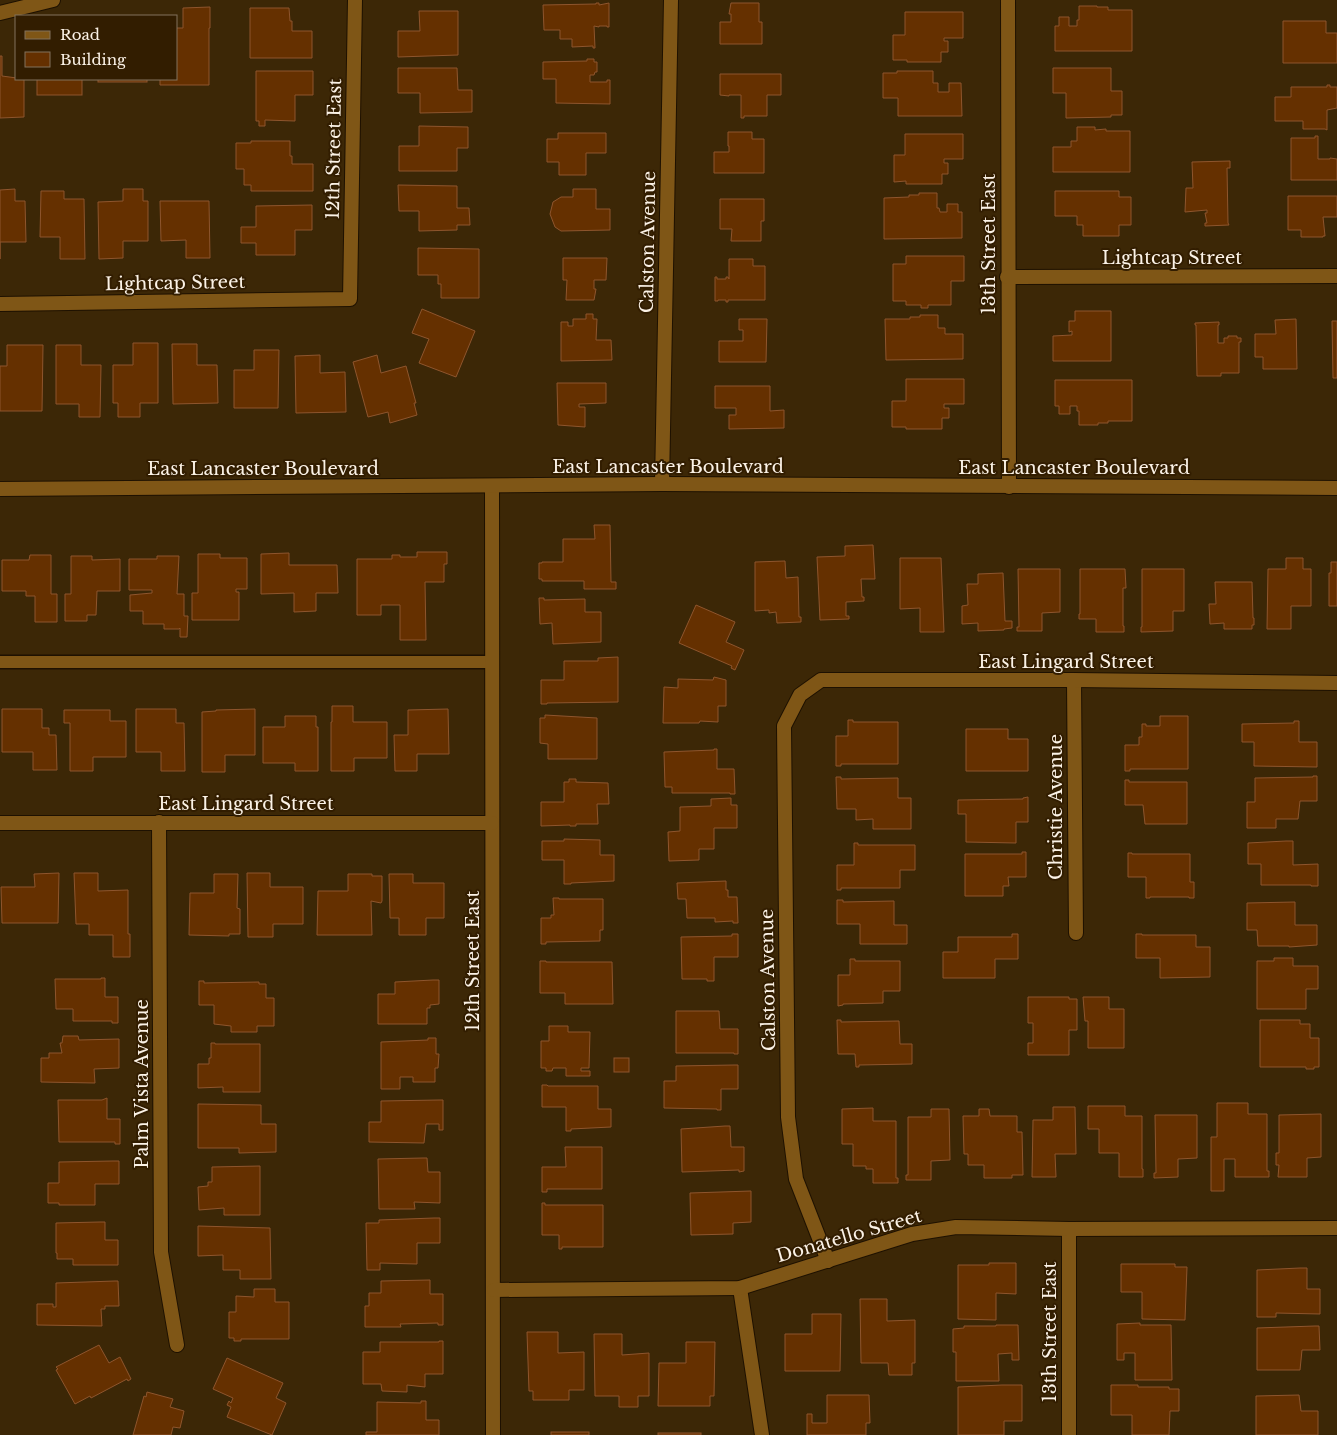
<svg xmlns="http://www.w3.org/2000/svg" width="1337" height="1435" font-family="'Libre Baskerville',serif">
  <rect width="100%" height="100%" fill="#3c2706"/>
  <!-- building -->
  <g fill="#653000" stroke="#8e552d">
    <path d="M596,3H599V5L609,3V27H607V26H599V27L594,26L595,48H593V46L572,47V39H560V30H544L543,5L596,4Z"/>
    <path d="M731,3H759V22H762V44H720V22H731V14H729Z"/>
    <path d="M1079,6H1097V7H1108V10H1132V51H1055V26H1059V17H1069V26H1077V20H1079Z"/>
    <path d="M210,7V28H209V85H160V79H176V28H183V8Z"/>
    <path d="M250,8H289L290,21H292V31H312V58H250Z"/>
    <path d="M419,11H458V55L398,57V31H420Z"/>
    <path d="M905,12H963V38H944V41H948V52H941V62H907V60H893V35H905Z"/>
    <path d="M1283,21H1326V33H1337V63H1283Z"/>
    <path d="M0,56H2V76L24,79V117L0,118Z"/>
    <path d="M587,59H594V62H597V72H595L594,75H590V82H607V80H610V104L556,103V79H543V62L587,61Z"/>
    <path d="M398,68H457L458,90H472V112L420,113V93H398Z"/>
    <path d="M1053,68H1111V91H1122V115H1111V117L1066,118V93H1053Z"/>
    <path d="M256,71H313V95H295V121L265,120V126H259V121H256Z"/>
    <path d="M897,71H933V83H938V92H949V83H961L962,116H898V98H883V73H897Z"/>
    <path d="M720,74H781V95H767V116H744V118H741V95H729V96L720,95Z"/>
    <rect x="37" y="79" width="45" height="16"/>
    <rect x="98" y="79" width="49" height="3"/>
    <path d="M1327,85H1330V87H1337V108L1327,110V130L1325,129H1303V121H1275V97H1291V87H1327Z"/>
    <path d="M419,126L468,127V148H457V171H399V146H419Z"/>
    <path d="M1077,127H1095V130L1106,129V131H1130V172H1053V147H1071V141H1077Z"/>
    <path d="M728,132H752V139H764V173H714V152H729V146H728Z"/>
    <path d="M558,133H606V153H586V175H559V162H547V139H558Z"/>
    <path d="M905,134H963V159H944V163H948V174H942V184H906V181L894,182V155H905Z"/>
    <path d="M1315,136H1318V159H1330V158L1337,159V180H1291V138H1315Z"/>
    <path d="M251,141H290V156H292V164H313V191H251V185H244V169H236V143H251Z"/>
    <path d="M1230,161V168H1227L1228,223L1229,225L1205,226V223H1207L1205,213H1207V210L1185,212L1186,188H1193L1192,162Z"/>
    <path d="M398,185L457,186V208H469L470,225H457V230L419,231V211H399Z"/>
    <path d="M15,189V201H25L26,242H0V259V190Z"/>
    <path d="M123,189H143V201H148V241H123V258L99,259L98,202L123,201Z"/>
    <path d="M573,189H596V209H610V230L561,231L555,227L550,214L553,202L561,197H573Z"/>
    <path d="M41,191H64V199H84L85,259H60V237H40Z"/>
    <path d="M1055,191H1119V197H1131V225H1119V236H1083V225H1077V216H1055Z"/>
    <path d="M919,193H937V208H939L940,212H947V204H958V212H962V238L884,239V198L909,197V195H919Z"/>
    <path d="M1288,196H1337V217H1323L1325,236H1323V237H1301V230H1288Z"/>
    <path d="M720,199H764V221H761V241H731L732,229H720Z"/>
    <path d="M160,201H209L210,258H186V240L161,241Z"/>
    <path d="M312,205V230H295V255H256V243H241V227H256V206Z"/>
    <path d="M418,248L479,249V298H441V284H438V275H418Z"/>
    <path d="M906,256H964V281H951V305H928V308H921V305H906V301H893V264H906Z"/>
    <path d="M563,258H607L606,280H594V289H596L594,300H566L567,280H563Z"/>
    <path d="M729,259H753V266H765V300H728V302H726V300H718V301H715V277H717V279H726V277H728L729,279Z"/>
    <path d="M422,309L475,331L456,377L419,363L429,339L412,333Z"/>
    <path d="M1075,311H1111V361H1053V336L1072,335V331L1069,332V321H1075Z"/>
    <path d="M586,314H593V319H597L596,340H611L612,360L561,361V322H568V326H573V319H586Z"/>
    <path d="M920,315H938V328H945V334H963V359L886,360L885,319H910V317H920Z"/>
    <path d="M739,319H767L766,362H719V341H743V330H739Z"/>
    <path d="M1296,319L1297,369H1263V357H1255V334H1276L1275,320Z"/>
    <path d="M1332,321H1337V378H1333Z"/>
    <path d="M1219,322V325H1218V343H1224V338H1228V336H1237V338H1241V342H1239V373H1221V376H1197L1196,325H1195V323Z"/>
    <path d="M133,343H158V403H140V417H118V403H113V365H133Z"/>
    <path d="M172,344H197V365H217L218,403L173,404Z"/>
    <path d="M7,345H43L42,411H0V366H7Z"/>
    <path d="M56,345H81V365H101L100,417H79V404H56Z"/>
    <path d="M254,350H279L278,408H234V370H254Z"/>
    <path d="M320,355V373L345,372L346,412L296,413L295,356Z"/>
    <path d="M377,355L381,373L406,366L416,403H414L417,415L390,423L388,412L368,417L353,362Z"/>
    <path d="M906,379H964V404H944V408H949V418H942V429H906V427H892V401H906Z"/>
    <path d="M1055,380H1132V421H1108V423H1098V425H1079V411H1077V406H1070V414H1059V406H1055Z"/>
    <path d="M557,383H606V403L579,404V407H585V427L558,425Z"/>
    <path d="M715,386H770V411L784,410V428L729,429V415H736V408H715Z"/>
    <path d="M594,525H610L611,582H616V589H584V581H542V579H539V563H542V562H563V539H595Z"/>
    <path d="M873,545L875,579H861L862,597H864V601L846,602V616H849V619L820,620L817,557L845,556V546Z"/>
    <path d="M417,552H447V564H444V582H425L426,640H400V605H381V615H357V559H392V555H400V557H417Z"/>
    <path d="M289,553V565H337L338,593H316V611L294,612V593L261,594V554Z"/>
    <path d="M198,554H220V558H247V589H236V592H239V620H192V593H198Z"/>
    <path d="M30,555H51V594H57V622H35V596H26V591H2V560H29Z"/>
    <path d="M71,556H92V560L120,559V591H97L96,615H87V621H65V594H71Z"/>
    <path d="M157,556H179L177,594H184V616H188L187,637H180V628L179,629H164V624H143V611H130V595L152,593V590H129V559H157Z"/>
    <path d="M900,558H941L944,632H920V608L900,609Z"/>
    <path d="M1286,558H1303V569H1311V606H1291V629H1267L1268,569H1286Z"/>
    <path d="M785,561L786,578L798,577L799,617H801V622L777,623L776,612L769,613V610L755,611V562Z"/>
    <path d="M1331,562H1337V606H1329V573H1331Z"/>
    <path d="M1018,569H1060V612L1042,613V631H1017V627H1019Z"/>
    <path d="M1080,569H1125L1126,588H1123V626H1124V632H1096V619H1079V614H1080Z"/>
    <path d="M1142,569H1184V611H1173V631L1141,632V627H1142Z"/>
    <path d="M1003,573L1005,621H1012V628L1004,629V630L978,631V623L962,624V606L968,605L967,584H978V574Z"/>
    <path d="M1215,582H1252L1253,618H1254V625H1252V629H1224V623L1210,624L1209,604H1216Z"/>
    <path d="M539,598H544V600L585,599V612H601V642L553,644L552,623L540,624Z"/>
    <path d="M696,605L735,622L726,642L744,650L735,670L731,668L732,666L679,643Z"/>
    <path d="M618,657V702L547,703V704H541V680H564V661H598V658Z"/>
    <path d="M714,677L726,680V706H718V722L700,721L699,723H663L664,687L678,688V679L713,680Z"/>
    <path d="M332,706H353V722H387V758H354V771H331V722H332Z"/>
    <path d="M2,709H42V728H49V735H56L57,770H33V752H2Z"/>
    <path d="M136,709H176V723H184L185,771H161V752H136Z"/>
    <path d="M255,709V755H225V772H202V712L216,711V710Z"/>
    <path d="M448,709L449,754H417V771H395L394,735H408V710Z"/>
    <path d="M64,710H110V721H126V757H93V771H70V723H64Z"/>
    <path d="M545,715L597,718V759H548V744L540,743V718H545Z"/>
    <path d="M285,716H316V727H318V771H295V763H263V727H285Z"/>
    <path d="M1160,716H1188V769H1130V771H1125V745H1139V737H1142V724H1146V726H1160Z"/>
    <path d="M848,720H853V722H898V764H841V766H836V736H848Z"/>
    <path d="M1294,721H1299V742H1317V767L1254,766V742H1242V724L1294,723Z"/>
    <path d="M966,729H1008V739H1028V771H966Z"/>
    <path d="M714,749H717V769H734L735,794H730V793H672V787H665L664,752L714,750Z"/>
    <path d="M1313,776H1317V801H1300L1298,819H1276V828H1247V802H1255V778L1313,777Z"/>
    <path d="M836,777H841V779L898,778V798H911V829H873V819L856,820V809H837Z"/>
    <path d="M569,779H576V782L608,783L609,804H597L598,824H576V826H570V825L541,826V802H564V782H569Z"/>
    <path d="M1125,780H1129V782H1187V824H1145L1143,805H1125Z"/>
    <path d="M1028,797V822H1016V843L966,842V814H958V800L1023,799V798Z"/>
    <path d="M731,798V805H737V828H714V849H699V860L669,861L668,832L680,831V807L711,806V799Z"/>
    <path d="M564,839L600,840V855H614V881L571,883V884H564V860H542V841H564Z"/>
    <path d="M1286,841H1293V865L1318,864V886H1311V885H1261V864H1248V843Z"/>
    <path d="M854,843H858V845H915V870H900V888H841V890H837V865H854Z"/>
    <path d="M1022,852H1026V877H1008L1009,886H1003V896H965V854H1022Z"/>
    <path d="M1128,853H1132V854H1190V882H1194V898H1189V897H1150V898H1146V877H1128Z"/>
    <path d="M59,873L58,923H2L1,887H35L34,874Z"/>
    <path d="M74,873H98V891L128,890V934H130V957H113V935H89V924H76Z"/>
    <path d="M247,873H270V887H303V924H273V937H248Z"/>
    <path d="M214,874H238L237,908L240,909V934H229V936L189,935L190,893H214Z"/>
    <path d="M348,874H372V876H382V901L381,903L371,901L372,935H317L318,891H348Z"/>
    <path d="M389,874H413V883H444V918H426V935H399V918H390Z"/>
    <path d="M726,881V890H728V897H737L738,923H733V921L715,922V918H687L686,899H678L677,883Z"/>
    <path d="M553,898H559V899H603V930H600V941L546,942V944H541V918H551V915H554Z"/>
    <path d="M837,900H843V902L894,901V925H907V944H860V924H837Z"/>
    <path d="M1295,902V925H1317V945L1289,947V946H1258L1257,930H1247V903Z"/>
    <path d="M732,934H738V957H714V981H707V979H682L681,937L732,936Z"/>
    <path d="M1012,934H1018V959H995V978H943V952H958V937H1012Z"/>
    <path d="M1136,934H1142V935H1196V947H1210V977L1160,978V958H1136Z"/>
    <path d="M1274,958H1293V966H1318V989H1306V1009H1257V961H1274Z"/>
    <path d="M850,959H855V961H900V991H883V1003L843,1004V1005L838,1006V975H850Z"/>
    <path d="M540,961H546V962H612L613,1004H565V993H540Z"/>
    <path d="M101,978H105V997H118V1023H112V1021H73V1009H56L55,979H101Z"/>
    <path d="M433,980H439V1004L430,1005V1008H427V1024H378V994H395V982Z"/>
    <path d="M199,981H204V983L259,982V984H266V998H274V1026H257V1032H231V1026L214,1024V1005H199Z"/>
    <path d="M1028,997H1069V999H1077V1030H1069V1055H1028V1043H1033V1023H1028Z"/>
    <path d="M1083,997H1109V1009H1124V1048H1088V1021H1085Z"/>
    <path d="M676,1011H719L720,1029H738V1054H734V1053H676Z"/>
    <path d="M837,1020H841V1022L899,1021L900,1044H912V1064L859,1065V1067H856L855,1054H838Z"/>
    <path d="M1260,1020H1300V1024H1310V1038H1319V1067H1314V1069H1306V1067H1260Z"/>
    <path d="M549,1026H568V1032H590L589,1068H581V1071H590V1076H566V1068H553L552,1071H546V1068H541V1041H549Z"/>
    <path d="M63,1036H78L79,1040L119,1039V1068L94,1069L95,1083L41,1082V1058H49V1053H62L60,1043H62Z"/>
    <path d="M428,1038H436V1054H439L438,1068H435V1082H413V1077H400V1089H381V1042L428,1040Z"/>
    <path d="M211,1043H215V1044H260V1092H223V1087L198,1088V1064H209V1058H211Z"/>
    <rect x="614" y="1058" width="15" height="14"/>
    <path d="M734,1065H738V1089H721V1110H717V1109L664,1108V1081H676V1066Z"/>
    <path d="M542,1085H547L548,1086H598V1109H611V1127L571,1129V1131H566V1107H542Z"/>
    <path d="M107,1098V1119H120V1144H115V1142H59L58,1100H102Z"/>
    <path d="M439,1100H443V1130H439V1124H426L424,1143L369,1142V1122H381V1101Z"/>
    <path d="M1217,1103H1248V1114H1267V1171H1269V1177H1235V1159H1224V1191H1211V1137H1217Z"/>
    <path d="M198,1104L261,1105V1124H276V1152L239,1153V1148H198Z"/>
    <path d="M1088,1106H1125V1116H1142V1169H1143V1177H1119V1153H1099V1129H1088Z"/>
    <path d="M1053,1107H1075L1076,1154H1055L1056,1177H1032L1033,1120H1053Z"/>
    <path d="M873,1108V1121H896V1178H898V1183H873V1169H866V1166H853V1144H842V1109Z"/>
    <path d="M931,1109H949L950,1160L931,1161V1180H906V1175H908V1117H931Z"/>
    <path d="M979,1109H989L990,1116H1017V1132H1022L1023,1175H1012V1178H984V1165H968V1154H964L963,1116H979Z"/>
    <path d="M1321,1114V1157L1307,1158V1177H1278L1279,1165H1276V1153H1279V1115Z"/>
    <path d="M1155,1115H1197V1158L1178,1159V1177L1154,1178V1173H1156Z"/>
    <path d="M725,1126H730L731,1147H744V1171L739,1172V1170L682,1172L681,1129Z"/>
    <path d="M565,1147H602V1189H547V1192H542V1167H566Z"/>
    <path d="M423,1158H427L428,1172H440V1203L414,1202L415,1209H379L378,1159Z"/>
    <path d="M113,1161H119V1184H95V1205H59V1203H48V1183H59V1162Z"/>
    <path d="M260,1166V1215H224V1208L199,1210L198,1187L208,1186V1182H212V1167Z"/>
    <path d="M751,1191V1222L733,1223V1234L691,1235L690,1193Z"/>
    <path d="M542,1203H545V1205H603V1247H562V1249H559V1235H542Z"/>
    <path d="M434,1218H440V1243H417V1264L380,1263V1270H367L366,1223H379V1220Z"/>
    <path d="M100,1222H105V1240H118V1265H73V1259H57V1253H56V1223Z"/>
    <path d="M198,1226L270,1228L271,1279H240V1270H223V1255L198,1256Z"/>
    <path d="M989,1263H1016V1294L996,1293V1320L958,1319V1265H989Z"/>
    <path d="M1121,1264H1175V1267H1187L1185,1320L1142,1319V1292H1121Z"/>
    <path d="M1300,1268H1307V1289H1320V1314L1276,1313V1317H1257V1270Z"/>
    <path d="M430,1280V1294H443V1325H438V1323L400,1324L401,1327H365V1306H369V1293H381V1281Z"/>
    <path d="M115,1281H118L119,1306H105V1309H101L102,1326L37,1325V1304H53V1307H56V1283Z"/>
    <path d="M254,1289H275V1302H289V1339H241V1341H234V1338H229V1312H236V1296L254,1297Z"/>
    <path d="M860,1299H887V1321L915,1320V1363H912V1375H889L888,1363H861Z"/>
    <path d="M812,1314H841L840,1371H785V1334H812Z"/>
    <path d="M1140,1323V1325H1171L1172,1380H1135V1353H1124V1360H1117V1324Z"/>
    <path d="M996,1325H1018L1019,1360H1012V1353L998,1354L999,1381H956V1352H953V1329L964,1328V1326H996Z"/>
    <path d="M1315,1326H1319L1320,1350H1302L1300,1370H1257V1328Z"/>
    <path d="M527,1332H558V1353L584,1352V1390H569V1400H533V1391H529Z"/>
    <path d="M594,1334H622V1355L649,1353V1396H638V1407H619V1396H595Z"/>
    <path d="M439,1341H443V1374H425V1387L407,1385V1392L382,1391L381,1384H363V1352H380V1342H439Z"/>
    <path d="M686,1342H715L714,1396H710V1406H658L659,1363H686Z"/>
    <path d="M99,1345L109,1363L120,1357L131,1379L128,1381L127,1379L91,1398L90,1396L75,1404L56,1370L58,1369L56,1367Z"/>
    <path d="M227,1358L283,1383L276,1398L286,1403L272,1435L227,1417L231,1407L227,1405L229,1401L231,1403L233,1398L213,1389Z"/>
    <path d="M1002,1385H1022V1421H1004V1435H958V1387Z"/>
    <path d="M1111,1385H1138V1387H1169V1389H1179V1411H1170L1169,1435H1132V1415H1111Z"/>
    <path d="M147,1392L173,1399L170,1407L184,1411L180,1428L173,1427L171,1435H133L144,1396L146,1397Z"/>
    <path d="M827,1395H869L870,1423H866V1435H807V1414H812V1423H827Z"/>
    <path d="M1299,1395L1301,1411H1318V1435H1256V1396Z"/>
    <path d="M421,1401H426V1420H439V1435H366V1432H377V1402L421,1403Z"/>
    <rect x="551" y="1432" width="38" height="3"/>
    <rect x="658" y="1433" width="43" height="2"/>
  </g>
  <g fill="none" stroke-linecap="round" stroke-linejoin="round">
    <!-- service casing -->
    <g stroke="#1e1101" stroke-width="15">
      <path id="service" d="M0,662H492"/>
    </g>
    <!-- minor casing -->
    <g stroke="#1e1101" stroke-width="16">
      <g id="minor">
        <path d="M1008,0L1009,487"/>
        <path d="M0,13L53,0"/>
        <path d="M1007,277L1337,276"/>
        <path d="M0,304L350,299L355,0"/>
        <path d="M662,484L671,0"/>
        <path d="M492,486L493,1435"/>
        <path d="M1074,680L1076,933"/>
        <path d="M159,822L161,1252L177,1345"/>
        <path d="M0,823H492"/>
        <path d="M1069,1229V1435"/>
        <path d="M828,1261L796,1179L788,1117L784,726L800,695L821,680H1074L1337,683"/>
        <path d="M740,1288L762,1435"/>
        <path d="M494,1290L740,1288L912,1234L956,1227L1069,1229L1337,1228"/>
      </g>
    </g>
    <!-- secondary casing -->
    <g stroke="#1e1101" stroke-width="16">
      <path id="secondary" d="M0,489L662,484L1337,488"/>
    </g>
    <!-- service -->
    <use href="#service" stroke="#7f5616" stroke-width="12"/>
    <!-- minor -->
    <use href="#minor" stroke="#7f5616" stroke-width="14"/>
    <!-- secondary -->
    <use href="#secondary" stroke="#7f5616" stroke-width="14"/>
  </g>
  <g text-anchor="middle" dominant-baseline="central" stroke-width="4" stroke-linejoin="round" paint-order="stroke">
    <!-- street labels -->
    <g font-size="18" fill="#fbf2e6" stroke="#321d00">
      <text transform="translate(334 149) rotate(-89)">12th Street East</text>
      <text transform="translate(648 242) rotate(-89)">Calston Avenue</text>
      <text transform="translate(989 244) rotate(-90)">13th Street East</text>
      <text x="1172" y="258">Lightcap Street</text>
      <text transform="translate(175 283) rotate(-1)">Lightcap Street</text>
      <text x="668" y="467">East Lancaster Boulevard</text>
      <text x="1074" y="468">East Lancaster Boulevard</text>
      <text x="263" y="469">East Lancaster Boulevard</text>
      <text x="1066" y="662">East Lingard Street</text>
      <text x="246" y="804">East Lingard Street</text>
      <text transform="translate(1056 807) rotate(-90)">Christie Avenue</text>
      <text transform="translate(473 961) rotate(-90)">12th Street East</text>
      <text transform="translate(768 980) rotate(-91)">Calston Avenue</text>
      <text transform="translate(142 1084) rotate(-90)">Palm Vista Avenue</text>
      <text transform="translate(849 1236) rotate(-16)">Donatello Street</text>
      <text transform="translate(1050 1332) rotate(-90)">13th Street East</text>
    </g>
  </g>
  <!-- legend -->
  <rect x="15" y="15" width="162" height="65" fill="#321d00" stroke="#82725c"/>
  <rect x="25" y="31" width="25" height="8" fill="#7f5616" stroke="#82725c"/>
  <text x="60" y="40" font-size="15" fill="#fbf2e6">Road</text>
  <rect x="25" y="52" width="25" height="15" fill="#653000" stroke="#82725c"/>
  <text x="60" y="65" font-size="15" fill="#fbf2e6">Building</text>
</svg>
